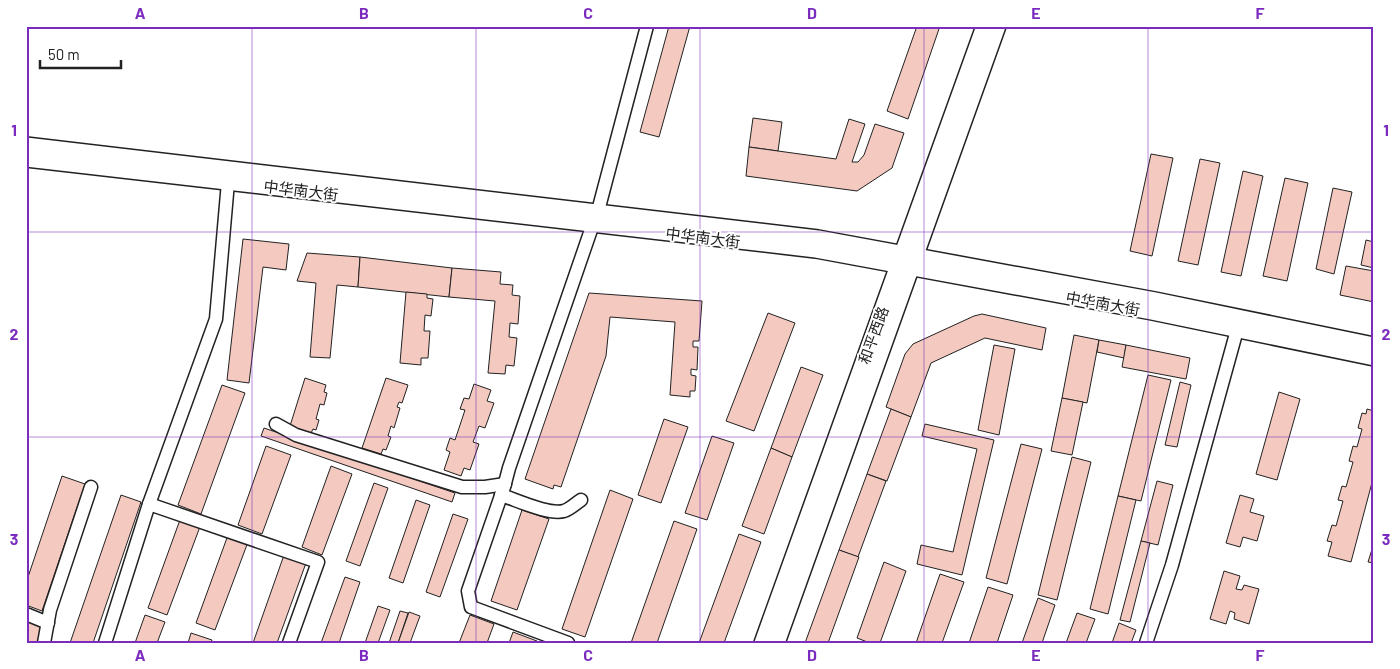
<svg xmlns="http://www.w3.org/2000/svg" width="1400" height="669" font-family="Barlow,'Noto Sans SC',sans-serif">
  <rect width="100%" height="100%" fill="#fff"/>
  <!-- building -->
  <g fill="#f3c9c0" stroke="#222">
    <path d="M669,26H690L659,137L640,132Z"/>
    <path d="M917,26H940L908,119L887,111Z"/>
    <path d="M753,118L782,122L778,151L749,147Z"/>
    <path d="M849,119L865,124L852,162H858L864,155L875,124L904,133L892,168L857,191L746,176L749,147L836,159Z"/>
    <path d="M1151,154L1173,158L1152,256L1130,251Z"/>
    <path d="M1200,159L1220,163L1198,265L1178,261Z"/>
    <path d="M1243,171L1263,176L1241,276L1221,272Z"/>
    <path d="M1285,178L1308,183L1287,281L1263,276Z"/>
    <path d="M1333,188L1352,192L1334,274L1316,269Z"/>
    <path d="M243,239L289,244L286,270L263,267L249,383L227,380Z"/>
    <path d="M1366,240L1374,242V268L1361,265Z"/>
    <path d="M307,253L360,257L358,287L337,285L330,358L310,357L316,283L297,281Z"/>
    <path d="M360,257L452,268L449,297L358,287Z"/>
    <path d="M1346,266L1374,271V302L1340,295Z"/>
    <path d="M452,268L501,272L500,284L513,285L512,295L520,296L518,324L510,323L509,337L517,338L514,366L506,365L505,374L488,373L495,301L449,297Z"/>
    <path d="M406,292L427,294V298L433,299L431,316L425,315L424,331H430L428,358H421V365L400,363Z"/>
    <path d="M589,293L702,301L699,341H693V347H698L697,370L691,369V375L696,376L695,391H690V397L670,395L675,322L610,317L606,356L561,487L554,485L553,489L525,479Z"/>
    <path d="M768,313L795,323L754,431L726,421Z"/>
    <path d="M982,314L1046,328L1042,350L985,338L931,363L911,417L886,407L905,354L913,344L974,316Z"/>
    <path d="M1074,335L1099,340L1087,403L1062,398Z"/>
    <path d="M1099,340L1126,345L1124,358L1097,352Z"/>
    <path d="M994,345L1015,349L999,435L978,430Z"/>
    <path d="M1126,345L1190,358L1186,379L1122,367Z"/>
    <path d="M801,367L823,375L792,457L771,448Z"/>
    <path d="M1148,375L1171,380L1141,501L1118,496Z"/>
    <path d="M305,378L326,385L324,392L327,393L324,405L320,404L316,419L319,420L316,430L313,429L311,433L290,426Z"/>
    <path d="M386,378L408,385L402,403L399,402L397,407L400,408L394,428L391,426L388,436L391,437L386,450L383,449L381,454L362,448Z"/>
    <path d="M1180,382L1191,385L1177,447L1165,445Z"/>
    <path d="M474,384L491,390L487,401L494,403L485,428L479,426L473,442L479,444L470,470L464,468L461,476L444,470L450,452L446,450L450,438L455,440L465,410L460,409L464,398L469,399Z"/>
    <path d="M222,385L245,393L201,514L178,505Z"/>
    <path d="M1279,392L1300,399L1277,480L1256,474Z"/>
    <path d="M1062,398L1083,402L1072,455L1051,451Z"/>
    <path d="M891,409L911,417L887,481L867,474Z"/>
    <path d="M1367,409L1374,411V475L1351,562L1328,556L1332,542L1327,541L1332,525L1336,526L1343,501L1338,500L1342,486L1346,487L1353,462L1349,461L1353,446L1357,447L1362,429L1358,428L1362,413L1366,414Z"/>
    <path d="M664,419L688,427L661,503L638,495Z"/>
    <path d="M925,424L994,440L962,575L917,564L921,545L953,552L977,449L922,436Z"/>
    <path d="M264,428L455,493L452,502L261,436Z"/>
    <path d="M712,436L734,443L707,520L685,513Z"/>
    <path d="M1021,444L1042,449L1007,584L986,578Z"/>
    <path d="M266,446L291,455L262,534L238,525Z"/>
    <path d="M771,448L792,457L764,534L742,526Z"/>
    <path d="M1072,457L1091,462L1057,600L1038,595Z"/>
    <path d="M331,466L352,474L322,555L302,547Z"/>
    <path d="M867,474L886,481L858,557L839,550Z"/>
    <path d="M62,476L85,484L42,611L26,605V583Z"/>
    <path d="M1157,481L1173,485L1158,545L1141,541Z"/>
    <path d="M374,483L388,488L360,566L346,561Z"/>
    <path d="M610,490L633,499L585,637L562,629Z"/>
    <path d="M121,495L141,502L93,643H70Z"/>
    <path d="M1240,495L1254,499L1250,512L1264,516L1257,541L1243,537L1240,547L1226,543Z"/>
    <path d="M1118,496L1136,500L1108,614L1090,609Z"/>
    <path d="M416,500L430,505L403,583L389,578Z"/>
    <path d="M522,510L549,519L517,610L491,601Z"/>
    <path d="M453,514L468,519L440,597L426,592Z"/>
    <path d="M181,517L201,524L167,615L148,608Z"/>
    <path d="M674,521L697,529L657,643H631Z"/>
    <path d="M739,534L761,542L724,643H699Z"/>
    <path d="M228,535L248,542L215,630L196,623Z"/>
    <path d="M1141,541L1150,543L1130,622L1120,620Z"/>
    <path d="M1374,543V563L1368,562Z"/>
    <path d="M839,550L859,557L828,643H805Z"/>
    <path d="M284,555L306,563L277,643H253Z"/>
    <path d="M884,562L906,571L880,643H870L857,638Z"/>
    <path d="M1224,571L1240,576L1236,589L1242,590L1244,585L1259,589L1249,624L1234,619L1235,613L1230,611L1226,624L1210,619Z"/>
    <path d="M940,574L964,582L942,643H916Z"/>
    <path d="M345,577L360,582L339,643H321Z"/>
    <path d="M988,587L1013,595L997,643H969Z"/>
    <path d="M1038,598L1055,605L1042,643H1022Z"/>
    <path d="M378,606L390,610L378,643H365Z"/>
    <path d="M400,611L408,613L398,643H389Z"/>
    <path d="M409,612L420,616L410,643H398Z"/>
    <path d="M1077,613L1095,619L1086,643H1066Z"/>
    <path d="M145,615L165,622L157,643H135Z"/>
    <path d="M470,615L494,624L487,643H459Z"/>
    <path d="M26,621L43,626L37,643H26Z"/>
    <path d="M1119,623L1136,630L1131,643H1112Z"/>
    <path d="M513,632L537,641V643H509Z"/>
    <path d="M191,633L212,640L211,643H188Z"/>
  </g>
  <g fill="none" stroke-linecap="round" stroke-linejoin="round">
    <!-- minor casing -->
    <g stroke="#222" stroke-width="15">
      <g id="minor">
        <path d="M598,211L647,26"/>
        <path d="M276,424L296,435L462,487H485L505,484"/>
        <path d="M501,495C517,500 548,515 564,511C570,509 575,504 581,500"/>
        <path d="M149,504L318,562L289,643"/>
        <path d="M26,614L48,623"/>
        <path d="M44,643L50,610L91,487"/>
        <path d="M105,643L149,504L216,319L228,182"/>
        <path d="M568,643L471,607L468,591L504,487L509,468L593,224"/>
        <path d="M1146,643L1172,565L1237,330"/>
      </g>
    </g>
    <!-- major casing -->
    <g stroke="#222" stroke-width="18">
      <g id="major">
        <path d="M26,145L818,238L1155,300L1374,345"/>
        <path d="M26,159L816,250L1152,312L1374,358"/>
        <path d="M762,643L984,26"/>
        <path d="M777,643L998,26"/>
      </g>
    </g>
    <!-- minor -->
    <use href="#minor" stroke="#fff" stroke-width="12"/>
    <!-- major -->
    <use href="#major" stroke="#fff" stroke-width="15"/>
  </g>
  <!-- grid -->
  <path fill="none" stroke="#7b2cbf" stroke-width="1" stroke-opacity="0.55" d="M252,26V643M476,26V643M700,26V643M924,26V643M1148,26V643M26,232H1374M26,437H1374"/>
  <g text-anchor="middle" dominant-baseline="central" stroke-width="4" stroke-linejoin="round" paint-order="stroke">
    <!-- street labels -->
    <g font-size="15" fill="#222" stroke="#fff">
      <text transform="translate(301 190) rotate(7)">中华南大街</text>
      <text transform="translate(703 237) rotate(7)">中华南大街</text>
      <text transform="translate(1103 303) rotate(10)">中华南大街</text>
      <text transform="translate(873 335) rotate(-70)">和平西路</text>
    </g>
  </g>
  <!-- border -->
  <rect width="1400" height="669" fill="none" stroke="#ffffff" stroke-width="55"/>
  <!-- scale -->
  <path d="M40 60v8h81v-8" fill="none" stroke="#222222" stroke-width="2.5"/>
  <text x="48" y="60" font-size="15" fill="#222222" stroke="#ffffff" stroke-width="4" paint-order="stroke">50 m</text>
  <rect x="28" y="28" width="1344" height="614" fill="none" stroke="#7b2cbf" stroke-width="2"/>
  <g font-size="16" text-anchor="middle" font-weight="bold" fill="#7b2cbf">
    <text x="140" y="19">A</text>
    <text x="364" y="19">B</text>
    <text x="588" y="19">C</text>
    <text x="812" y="19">D</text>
    <text x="1036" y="19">E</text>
    <text x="1260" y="19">F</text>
    <text x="14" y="136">1</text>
    <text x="1386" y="136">1</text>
    <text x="14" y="340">2</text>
    <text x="1386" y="340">2</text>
    <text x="14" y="545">3</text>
    <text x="1386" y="545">3</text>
    <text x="140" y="661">A</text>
    <text x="364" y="661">B</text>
    <text x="588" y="661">C</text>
    <text x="812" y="661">D</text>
    <text x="1036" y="661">E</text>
    <text x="1260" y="661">F</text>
  </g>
</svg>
